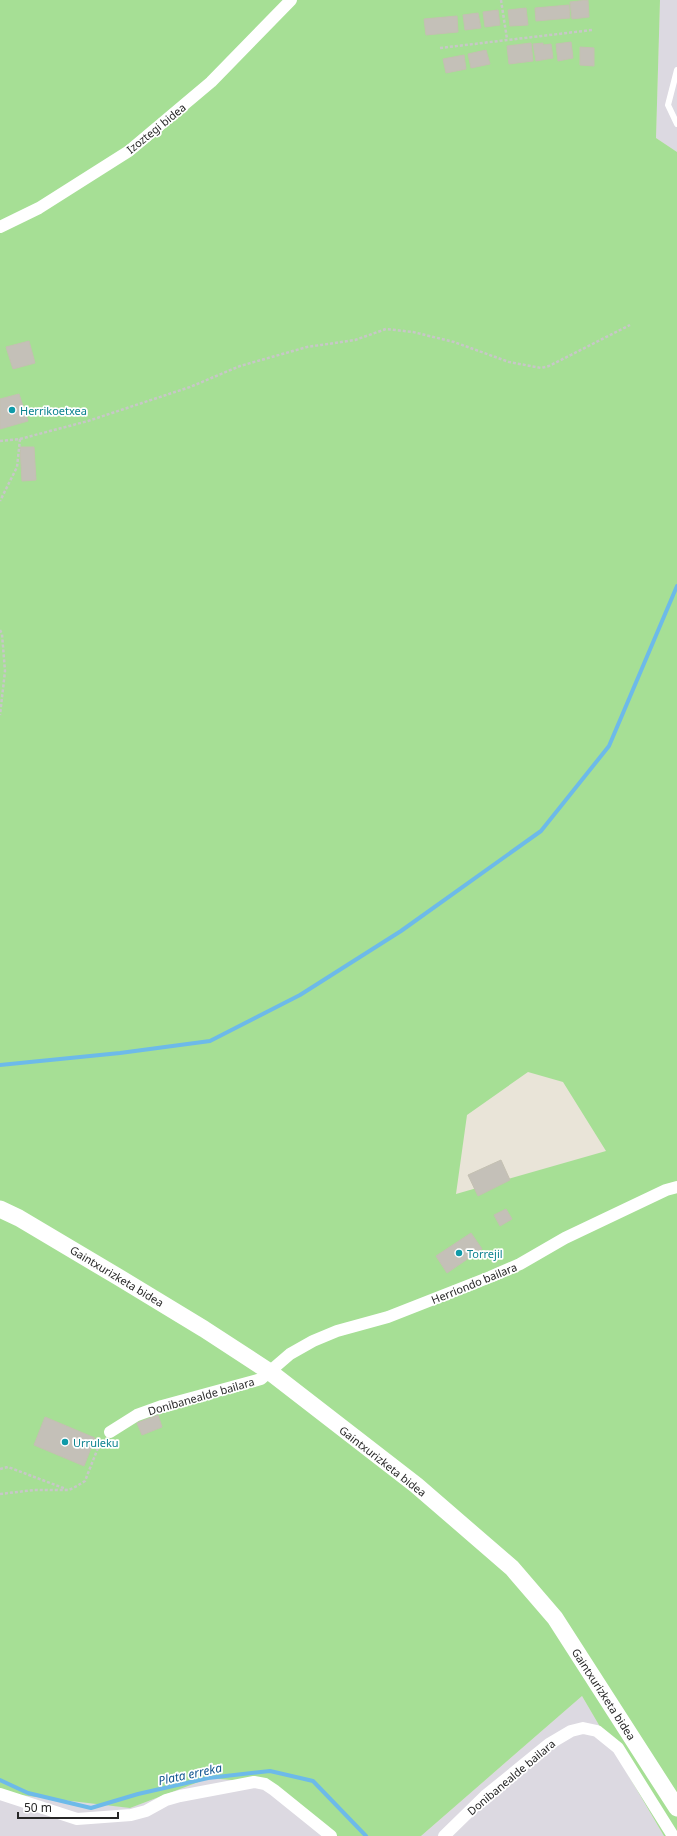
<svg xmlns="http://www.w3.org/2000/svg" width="677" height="1836" font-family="'Noto Sans',sans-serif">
  <rect width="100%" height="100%" fill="#e9e4d8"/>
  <!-- industrial -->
  <g fill="#dcd9e1">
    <path d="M660,0H677V152L656,138Z"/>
    <path d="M582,1696L664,1836H421Z"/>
    <path d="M209,1778L265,1783L330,1836H0V1788L130,1808Z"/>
  </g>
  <!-- green -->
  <path fill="#a6df95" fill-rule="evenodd" d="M0,0H660L656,138L677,152V1836H664L582,1696L421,1836H330L265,1783L209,1778L130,1808L12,1794L0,1788ZM528,1072L563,1082L606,1151L456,1194L467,1115Z"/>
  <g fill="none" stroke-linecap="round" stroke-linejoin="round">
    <!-- stream -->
    <g stroke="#6dbae9" stroke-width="4">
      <path d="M0,1065L120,1053L210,1041L300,995L401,931L541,831L609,746L677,586"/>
      <path d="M0,1780L28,1793L91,1808L138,1794L208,1778L270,1771L313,1781L366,1836"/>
    </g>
  </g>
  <!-- building -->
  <g fill="#c4c0b8" stroke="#c4c0b2">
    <path d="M588,0L589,17L572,19L570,2Z"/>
    <path d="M569,5L570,18L536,21L535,8Z"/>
    <path d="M526,8L528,25L510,26L508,10Z"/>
    <path d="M498,10L500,25L485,27L483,12Z"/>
    <path d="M478,13L481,28L465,30L463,15Z"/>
    <path d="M457,16L458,32L426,35L424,19Z"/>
    <path d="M571,42L573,58L558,61L556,44Z"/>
    <path d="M531,43L533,61L509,64L507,46Z"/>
    <path d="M543,43V45L551,44L553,58L536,61L533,44Z"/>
    <path d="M580,47L594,48V66L580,65Z"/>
    <path d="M486,50L490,64L471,68L468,54Z"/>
    <path d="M464,55L466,69L446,73L443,59Z"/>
    <path d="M29,341L35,363L13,369L6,347Z"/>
    <path d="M19,394L28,421L0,429V399Z"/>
    <path d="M20,447H34L36,480L22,481Z"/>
    <path d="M501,1160L510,1180L478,1196L468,1175Z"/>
    <path d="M506,1209L512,1219L500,1226L494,1215Z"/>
    <path d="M471,1233L482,1249L447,1273L436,1256Z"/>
    <path d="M158,1415L162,1427L142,1435L137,1423Z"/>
    <path d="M45,1417L95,1438L84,1466L34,1445Z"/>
  </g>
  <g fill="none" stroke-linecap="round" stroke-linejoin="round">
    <!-- path -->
    <g stroke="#c7c7c7" stroke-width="2.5" stroke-dasharray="3 2" stroke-linecap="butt">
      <path d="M501,0L507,39"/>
      <path d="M440,48L592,30"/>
      <path d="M20,439L88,421L190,387L240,366L307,347L355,340L386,329L413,332L454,342L509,362L541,368L549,366L630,325"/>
      <path d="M0,441L20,439L17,467L0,501"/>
      <path d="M0,630L2,634L5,671L0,715"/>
      <path d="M0,1469L8,1467L66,1489"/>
      <path d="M0,1494L34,1490H69L77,1486L85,1481L101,1440"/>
    </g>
    <!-- lane -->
    <path stroke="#fff" stroke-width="6" d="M677,70L668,105L677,124"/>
    <!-- street -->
    <g stroke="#fff" stroke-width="12">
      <path d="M0,227L39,208L129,151L211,82L291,0"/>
      <path d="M110,1432L137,1415L162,1406L261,1379L290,1354L313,1341L337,1331L388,1317L490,1277L520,1264L565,1238L666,1190L677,1187"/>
      <path d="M0,1794L77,1819L131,1815L146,1811L166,1800L180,1796L254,1782L265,1784L274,1790L331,1836"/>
      <path d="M444,1836L485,1796L549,1744L571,1731L583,1728L597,1731L618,1748L673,1836"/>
    </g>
    <!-- secondary -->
    <path stroke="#fff" stroke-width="17" d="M0,1209L19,1218L120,1278L204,1329L270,1372L416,1485L512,1568L555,1618L677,1808"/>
  </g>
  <!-- markers -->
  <g fill="#0f9aa8" stroke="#fff" stroke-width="1.5">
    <circle cx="12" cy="410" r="4"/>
    <circle cx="459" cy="1253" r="4"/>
    <circle cx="65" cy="1442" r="4"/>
  </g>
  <g text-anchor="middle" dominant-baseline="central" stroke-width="3.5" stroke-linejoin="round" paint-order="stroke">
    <!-- street labels -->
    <g font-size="11" fill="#272727" stroke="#fff">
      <text transform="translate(156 128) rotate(-39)">Izoztegi bidea</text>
      <text transform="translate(117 1276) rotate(31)">Gaintxurizketa bidea</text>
      <text transform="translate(474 1283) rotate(-22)">Herriondo bailara</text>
      <text transform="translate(201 1396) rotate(-16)">Donibanealde bailara</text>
      <text transform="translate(383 1461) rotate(38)">Gaintxurizketa bidea</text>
      <text transform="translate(604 1694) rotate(57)">Gaintxurizketa bidea</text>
      <text transform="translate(511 1777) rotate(-40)">Donibanealde bailara</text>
    </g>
    <!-- culture labels -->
    <g font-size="11" fill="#0d838f" stroke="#fff" text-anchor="start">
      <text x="20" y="410">Herrikoetxea</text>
      <text x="467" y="1253">Torrejil</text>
      <text x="73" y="1442">Urruleku</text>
    </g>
    <!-- water labels -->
    <g font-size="12" font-style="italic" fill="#115690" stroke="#fff">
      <text transform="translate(190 1774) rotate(-12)">Plata erreka</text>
    </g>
  </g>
  <!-- scale -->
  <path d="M18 1812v6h100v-6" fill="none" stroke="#272727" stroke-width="2"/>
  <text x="24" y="1812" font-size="12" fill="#272727" stroke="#ffffff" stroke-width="3" paint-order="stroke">50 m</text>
</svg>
